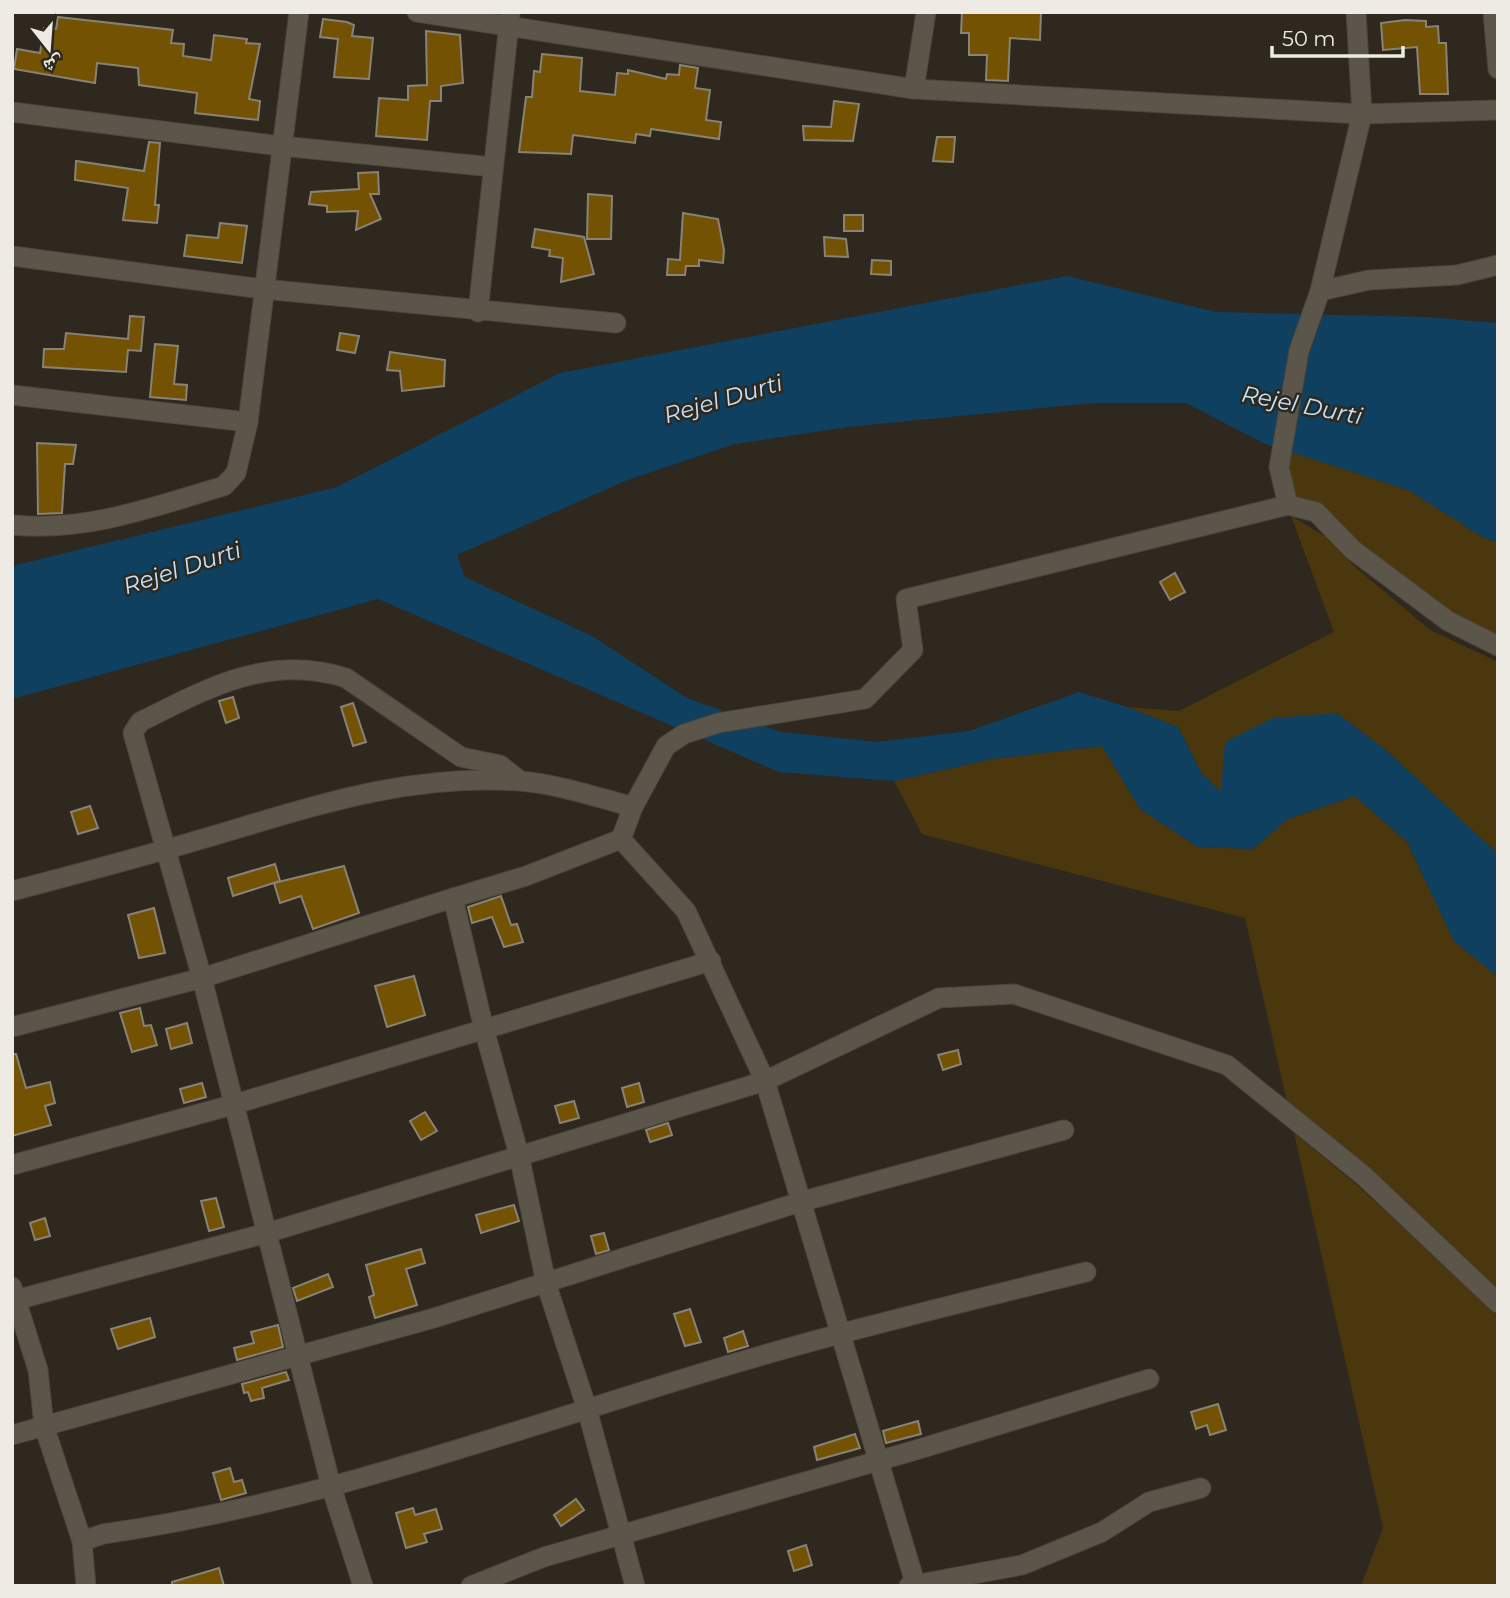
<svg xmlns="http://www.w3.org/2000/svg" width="1510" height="1598" font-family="Montserrat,'Noto Naskh Arabic',sans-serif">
  <rect width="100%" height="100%" fill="#2e281e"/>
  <!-- green -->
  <g fill="#4b370d">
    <path d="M1288,451L1408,490L1481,536L1498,543V639L1451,615L1293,500L1284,466Z"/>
    <path d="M1291,516L1326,537L1354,566L1430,630L1498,662V854L1387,751L1337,713L1221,792L1202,774L1178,727L1127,707L1179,711L1334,632Z"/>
    <path d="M1102,746L1140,809L1198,847L1253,849L1288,819L1355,796L1407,842L1454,941L1498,977V1291L1288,1106L1245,918L922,834L894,781L992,759Z"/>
    <path d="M1294,1133L1357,1185L1498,1316V1586H1361L1383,1528Z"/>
  </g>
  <!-- water -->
  <path fill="#0f4060" d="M1067,276L1216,312L1425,317L1498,323V543L1481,536L1408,490L1265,444L1186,403H1093L848,427L735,444L628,480L457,555L465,577L592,636L687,698L781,732L877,742L969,731L1079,692L1127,707L1178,727L1202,774L1221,791L1225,742L1273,718L1337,713L1387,751L1498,854V977L1454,941L1407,842L1355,796L1288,819L1253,849L1198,847L1140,809L1102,746L992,759L894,781L779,772L378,599L12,699V566L337,487L560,373Z"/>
  <!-- building -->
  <g fill="#735303" stroke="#898276" stroke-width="2">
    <path d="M962,12H1041L1040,40L1010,38L1008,81L986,80L987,55H969V33H961Z"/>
    <path d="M58,17L173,30L171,43L184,44L183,56L211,60L214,35L247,39L246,43L260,44L249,99L260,101L258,120L195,113L197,93L139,85L138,68L97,63L95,83L14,69L17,49L40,53L44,28L56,29Z"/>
    <path d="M323,19L347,22L354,25L352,36L373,38L369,79L334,77L338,39L320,37Z"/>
    <path d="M1405,20L1426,21V27L1438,26L1439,43H1446L1448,94H1420L1417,47L1383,50L1381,23Z"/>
    <path d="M426,31L460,35L463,83L441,86V101H430L427,140L376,136L379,98L408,100V86L427,85Z"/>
    <path d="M542,54L582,58L580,91L615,95L617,73L628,74V70L666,79L667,74L679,75L680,65L698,68L695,88L710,90L706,120L721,122L719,139L651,129L650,136L636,134L635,143L573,135L571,154L519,152L526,97H532L534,71L540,72Z"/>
    <path d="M834,101L859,104L853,141L804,140L803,126L831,127Z"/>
    <path d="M937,137H955L953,162L933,161Z"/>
    <path d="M149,142L160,143L155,205H159L157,223L123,220L128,188L75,180L76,161L144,171Z"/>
    <path d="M378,172L379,194H370L381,219L356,230L358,211L327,212V206L309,204L311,192L359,189L358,173Z"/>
    <path d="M588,194L612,196L611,239H587Z"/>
    <path d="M683,213L718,219L724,250L723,263L699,260V266H686L685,275H667L668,259L680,260Z"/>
    <rect x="844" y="215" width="19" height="16"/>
    <path d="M220,223L247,226L242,263L184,256L187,235L218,238Z"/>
    <path d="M535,229L584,237L594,274L561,282L563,258L549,256L550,250L532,247Z"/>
    <path d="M824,237L846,239L848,257L825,256Z"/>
    <path d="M872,260L891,261V275L871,274Z"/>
    <path d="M130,316L144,317L141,351L128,350L126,372L43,367L44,349H64L66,333L128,339Z"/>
    <path d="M340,333L359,336L355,353L337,350Z"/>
    <path d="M155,344L178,346L174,384L187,385L186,400L150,397Z"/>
    <path d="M390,352L445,360L444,386L402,391L400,371L387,370Z"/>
    <path d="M37,443L76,445L73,464H65L62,513L38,514Z"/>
    <path d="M1175,573L1185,592L1170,600L1160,582Z"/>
    <path d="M233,697L239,718L226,723L219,701Z"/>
    <path d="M353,703L366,742L353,746L341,707Z"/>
    <path d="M90,806L98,828L78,834L71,812Z"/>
    <path d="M275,864L280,881L233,896L228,878Z"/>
    <path d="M344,866L359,913L313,929L301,896L280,903L274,883Z"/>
    <path d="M501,896L511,925L517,924L523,942L504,947L492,917L472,923L468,907Z"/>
    <path d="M154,908L165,953L139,958L128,915Z"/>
    <path d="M414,976L425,1015L387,1027L375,986Z"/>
    <path d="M140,1008L144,1026L151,1025L157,1045L132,1052L120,1013Z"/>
    <path d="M187,1023L192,1043L171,1049L166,1029Z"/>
    <path d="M958,1050L961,1064L943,1070L938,1055Z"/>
    <path d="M12,1054H16L26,1088L50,1082L55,1103L45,1106L51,1125L12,1136Z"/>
    <path d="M202,1083L206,1097L184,1103L180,1089Z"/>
    <path d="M639,1083L644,1102L627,1107L622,1088Z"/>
    <path d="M574,1101L579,1118L560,1123L555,1106Z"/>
    <path d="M425,1112L437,1131L421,1140L410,1121Z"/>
    <path d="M668,1123L672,1135L650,1142L646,1130Z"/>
    <path d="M216,1198L224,1227L209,1231L201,1201Z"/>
    <path d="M514,1205L519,1221L481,1233L476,1215Z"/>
    <path d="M45,1218L50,1236L35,1240L30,1223Z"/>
    <path d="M604,1233L609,1250L596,1254L591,1236Z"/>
    <path d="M421,1249L425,1263L406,1269L417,1305L375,1318L369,1297L374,1295L366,1265Z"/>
    <path d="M328,1274L333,1287L297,1301L293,1288Z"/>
    <path d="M690,1309L701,1342L685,1346L674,1314Z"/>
    <path d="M150,1318L155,1337L118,1349L111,1329Z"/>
    <path d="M278,1325L283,1347L237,1360L234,1348L254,1343L251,1332Z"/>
    <path d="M743,1331L748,1346L728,1352L724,1338Z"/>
    <path d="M286,1372L289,1380L262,1388L264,1398L251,1401L248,1392L244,1393L242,1384Z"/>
    <path d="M1218,1404L1226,1430L1210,1435L1207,1425L1196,1429L1191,1412Z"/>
    <path d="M918,1421L921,1434L886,1443L883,1431Z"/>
    <path d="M855,1434L860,1448L817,1460L814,1447Z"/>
    <path d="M230,1468L234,1482L242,1480L246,1493L221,1500L213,1473Z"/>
    <path d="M576,1499L584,1510L561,1526L554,1515Z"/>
    <path d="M413,1508L415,1515L436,1509L442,1529L424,1534L427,1542L406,1548L396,1513Z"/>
    <path d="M806,1545L812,1565L794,1571L788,1551Z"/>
    <path d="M219,1568L224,1586H172V1582Z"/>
  </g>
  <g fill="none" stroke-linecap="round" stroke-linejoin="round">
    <!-- minor casing -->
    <g stroke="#4a453d" stroke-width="21">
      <g id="minor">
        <path d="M417,12L914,89L1362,114L1498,110"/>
        <path d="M1493,12L1498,69"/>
        <path d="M914,89L926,12"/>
        <path d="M12,112L281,146L493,167"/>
        <path d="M12,256L263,289L616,323"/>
        <path d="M1320,291L1369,280L1457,275L1498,265"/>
        <path d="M478,312L510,14"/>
        <path d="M12,395L248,422"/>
        <path d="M1288,505L1279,467L1299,351L1320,291L1362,114L1356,12"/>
        <path d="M12,525C87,532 153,507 224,486L236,473L248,422L299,12"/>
        <path d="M621,839L686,911L765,1081L916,1586"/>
        <path d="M12,891C76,874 139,858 202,839C309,808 405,773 519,781C558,784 596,797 633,807"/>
        <path d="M12,1027L202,978L453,898"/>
        <path d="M12,1165L232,1105L711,961"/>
        <path d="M12,1287L38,1370L44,1426L82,1541L86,1586"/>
        <path d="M12,1301L267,1233L765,1081L939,998L1014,994L1227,1065L1364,1176L1498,1303"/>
        <path d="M12,1435L434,1318L800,1202L1064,1130"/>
        <path d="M82,1541L103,1534C303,1506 494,1437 686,1378C818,1337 952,1305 1086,1272"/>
        <path d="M363,1586L331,1486L202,978L133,733L140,722C206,689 269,653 346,678L461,757L500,765L520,781"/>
        <path d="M471,1586L544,1557L916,1450L1149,1379"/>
        <path d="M635,1586L587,1409L546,1283L519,1155L484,1029L453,898L526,876L621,839L633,807L666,746L684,734L718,723L865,699L913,650L906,599L1288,505L1316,512L1353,550L1448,621L1498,646"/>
        <path d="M909,1586L1022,1565L1102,1532L1149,1502L1201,1488"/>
      </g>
    </g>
    <!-- minor -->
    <use href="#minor" stroke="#5c554a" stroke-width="19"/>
  </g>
  <g text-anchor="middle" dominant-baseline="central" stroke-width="5" stroke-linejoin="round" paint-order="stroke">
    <!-- water labels -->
    <g font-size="23" font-style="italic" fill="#c4e4fe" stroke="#2e281e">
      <text transform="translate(723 399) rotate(-16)">Rejel Durti</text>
      <text transform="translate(1302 405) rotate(11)">Rejel Durti</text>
      <text transform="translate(182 568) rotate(-18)">Rejel Durti</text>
    </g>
  </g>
  <!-- border -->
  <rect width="1510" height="1598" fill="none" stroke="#eeebe4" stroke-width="28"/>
  <!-- north arrow -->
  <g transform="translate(49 49) rotate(163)" stroke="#2e281e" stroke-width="5" paint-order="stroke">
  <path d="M0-5L12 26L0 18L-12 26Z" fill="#eeebe4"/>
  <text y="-10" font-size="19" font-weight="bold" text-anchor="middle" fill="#eeebe4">ش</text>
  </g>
  <!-- scale -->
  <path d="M1272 46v10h131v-10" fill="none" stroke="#eeebe4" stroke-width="3.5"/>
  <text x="1282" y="46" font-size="21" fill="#eeebe4" stroke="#2e281e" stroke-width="5" paint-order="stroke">50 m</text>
</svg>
